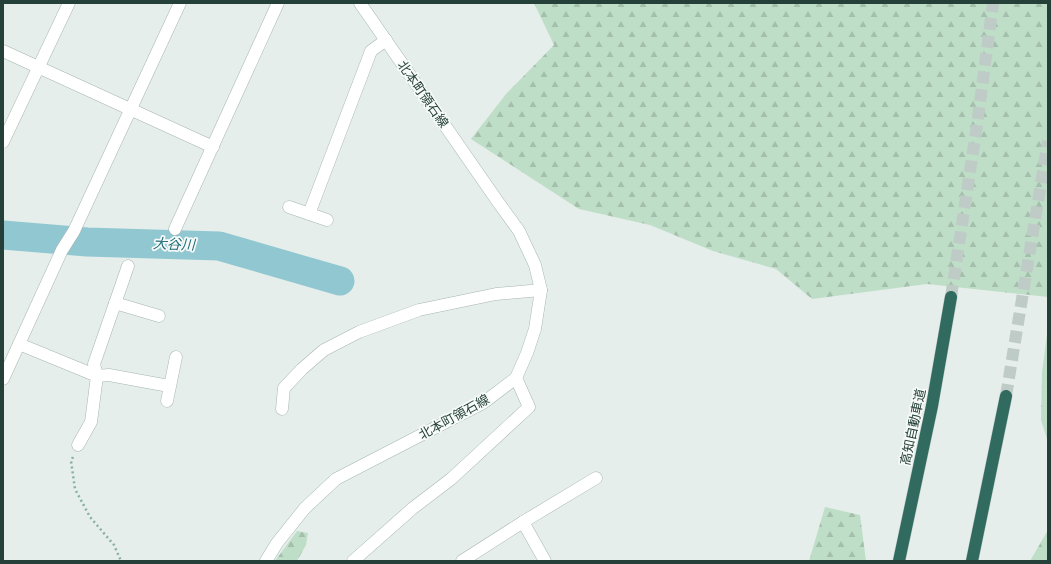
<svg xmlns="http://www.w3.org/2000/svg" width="1051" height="564" font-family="'Archivo Narrow','Noto Sans JP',sans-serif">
  <defs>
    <pattern id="forest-firs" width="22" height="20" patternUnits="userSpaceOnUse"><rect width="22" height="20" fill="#bfdec7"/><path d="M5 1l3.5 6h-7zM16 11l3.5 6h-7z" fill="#a4c0ac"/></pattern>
  </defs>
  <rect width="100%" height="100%" fill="#e5eeea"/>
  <!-- forest -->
  <g fill="url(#forest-firs)">
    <path d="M534,3H1048V297L927,284L812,299L776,269L713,251L650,225L579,209L471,139L506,94L554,45Z"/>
    <path d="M1048,326V442L1041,420L1042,373Z"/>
    <path d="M825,507L860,515L866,561H809Z"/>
    <path d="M1048,530V561H1030Z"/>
    <path d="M297,531L308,533L306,545L297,561H275Z"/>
  </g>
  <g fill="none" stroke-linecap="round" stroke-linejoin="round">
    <!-- river -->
    <path stroke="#90c7d1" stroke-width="29" d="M3,235L87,242L219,246L340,281"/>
    <!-- motorway-tunnel -->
    <g stroke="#bfcbc6" stroke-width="12" stroke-dasharray="12 6" stroke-linecap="butt">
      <path d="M951,297L977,125L993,3"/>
      <path d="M1006,396L1048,141"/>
    </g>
    <!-- minor casing -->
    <g stroke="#a8b6b1" stroke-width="13">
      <g id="minor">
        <path d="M3,51L213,147"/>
        <path d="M3,142L69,3"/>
        <path d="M289,207L327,220"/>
        <path d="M309,214L371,51L386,40"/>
        <path d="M175,229L278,3"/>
        <path d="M128,266L94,364L97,376L109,375L169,386"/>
        <path d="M115,303L159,316"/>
        <path d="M19,344L97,376L91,422L78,445"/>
        <path d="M3,379L62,250L74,231L180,3"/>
        <path d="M167,401L176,357"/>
        <path d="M282,409L284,388L302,369L324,350L359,332L419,310L496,294L541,290"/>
        <path d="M523,522L545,561"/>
        <path d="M353,561L413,508L451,479L529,407L516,378"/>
        <path d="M462,561L523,522L596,478"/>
      </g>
    </g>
    <!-- secondary casing -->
    <g stroke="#a4b9b2" stroke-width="13">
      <path id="secondary" d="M266,561L277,543L305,508L336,479L483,403L516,378L527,353L535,329L541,290L535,265L519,231L498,202L360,3"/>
    </g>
    <!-- motorway casing -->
    <g stroke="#c2cac7" stroke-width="13">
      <g id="motorway">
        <path d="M899,561L932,406L951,297"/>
        <path d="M972,561L1006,396"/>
      </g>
    </g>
    <!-- path -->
    <path stroke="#87b0a3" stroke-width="2.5" stroke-dasharray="2 3" stroke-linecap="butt" d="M73,457L71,461L75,489L90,517L114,545L121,561"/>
    <!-- minor -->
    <use href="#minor" stroke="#fff" stroke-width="12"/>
    <!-- secondary -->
    <use href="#secondary" stroke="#fff" stroke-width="12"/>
    <!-- motorway -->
    <use href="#motorway" stroke="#316b5f" stroke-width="12"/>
  </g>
  <g text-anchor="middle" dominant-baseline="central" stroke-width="3.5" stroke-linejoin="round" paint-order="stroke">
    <!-- street labels -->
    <g font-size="13" fill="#254038" stroke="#f6faf8">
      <text transform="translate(423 94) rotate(55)">北本町領石線</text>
      <text transform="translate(454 417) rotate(-29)">北本町領石線</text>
      <text transform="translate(913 427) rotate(-78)">高知自動車道</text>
    </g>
    <!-- water labels -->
    <g font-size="14" font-style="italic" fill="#206c7a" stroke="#f6faf8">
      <text transform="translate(174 244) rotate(2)">大谷川</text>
    </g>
  </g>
  <!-- border -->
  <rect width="1051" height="564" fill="none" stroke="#254038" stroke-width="8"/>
</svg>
